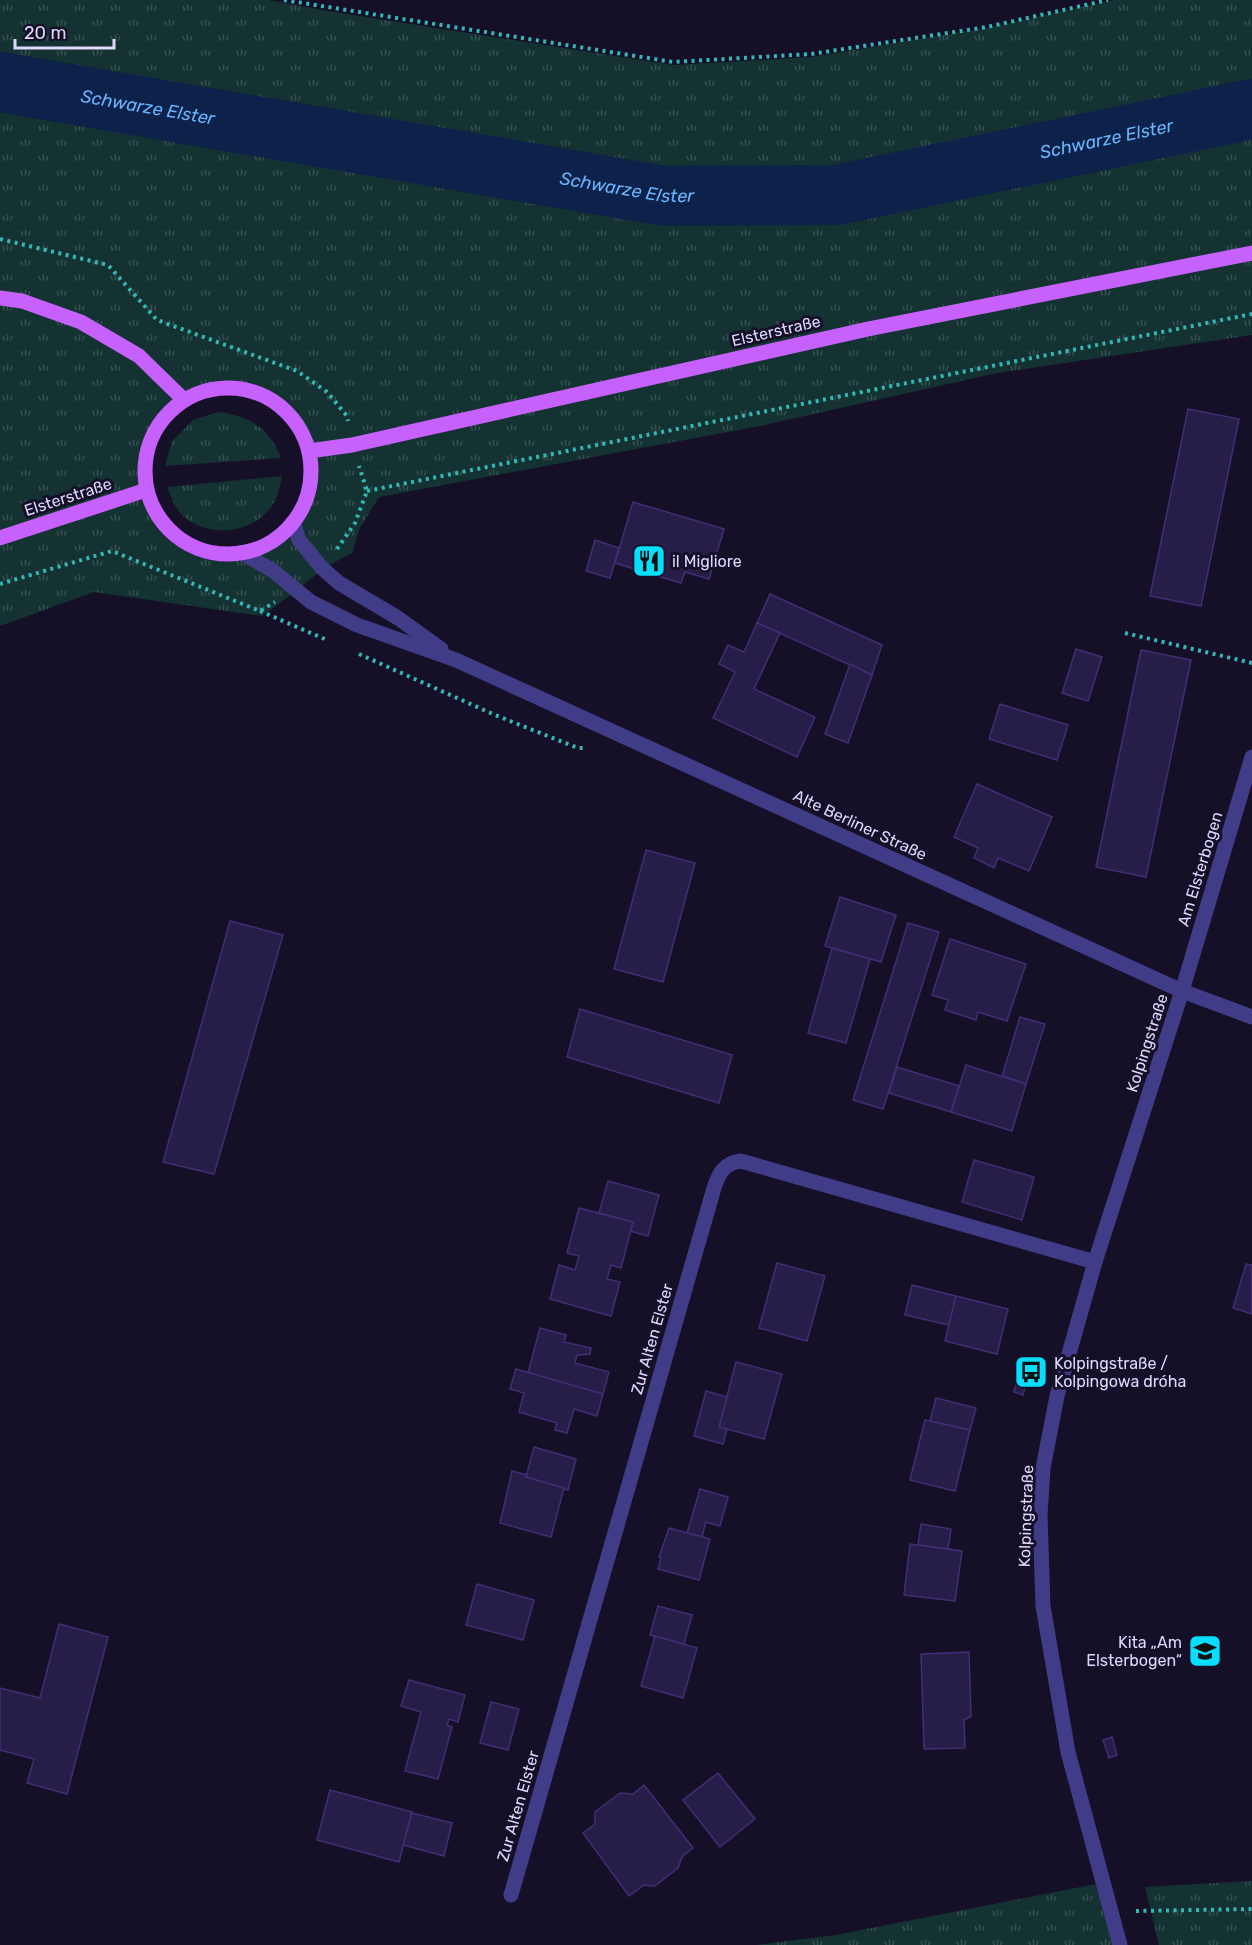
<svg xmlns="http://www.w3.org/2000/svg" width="1252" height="1945" font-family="Rubik,sans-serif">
  <defs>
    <pattern id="grass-tufts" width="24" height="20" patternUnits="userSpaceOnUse" patternTransform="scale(1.5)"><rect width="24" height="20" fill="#143232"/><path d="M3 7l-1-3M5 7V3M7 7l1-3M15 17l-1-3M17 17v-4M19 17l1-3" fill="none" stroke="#364f51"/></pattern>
  </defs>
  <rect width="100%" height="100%" fill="#151028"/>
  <!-- grass -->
  <g fill="url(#grass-tufts)">
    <path d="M0,0H269L328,11L673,65L811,57L987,28L1114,0H1252V248L310,450C288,393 240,371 184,399L140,354L0,295Z"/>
    <path d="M1252,258V335L997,373L760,426L379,497L360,528L352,553L324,568L297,590L246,554C299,534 314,507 310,452L869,333Z"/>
    <path d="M0,300L80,324L138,357L182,400C150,428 143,446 145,489L0,536Z"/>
    <path d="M218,412C249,416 269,427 281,458L165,466L172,441L193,420Z"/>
    <path d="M282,476C280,489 276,504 265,514C243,535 206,536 183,516C175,509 171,496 167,487Z"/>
    <path d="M146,491C159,526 177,550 217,556C225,557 234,554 241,556C251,559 285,584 296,591L262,616L94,592L0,626V539Z"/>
    <path d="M1252,1881V1945H1159L1145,1887Z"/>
    <path d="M1101,1883L1117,1945H757L836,1935Z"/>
  </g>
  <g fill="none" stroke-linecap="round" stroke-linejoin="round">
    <!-- river -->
    <path stroke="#0d224b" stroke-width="60" id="s1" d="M0,82L664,196L836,195L1252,109"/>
  </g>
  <!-- building -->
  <g fill="#271d49" stroke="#3f2f75" stroke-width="1.5">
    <path d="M1188,409L1239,419L1201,606L1150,596Z"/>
    <path d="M633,502L724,529L709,579L685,572L681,583L615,563Z"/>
    <path d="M595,540L619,548L610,578L586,571Z"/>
    <path d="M770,594L882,645L872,675L757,623Z"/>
    <path d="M757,623L780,633L754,689L815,717L797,757L713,718L735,672L719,664L728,645L744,652Z"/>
    <path d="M1076,649L1102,657L1088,701L1062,693Z"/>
    <path d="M1141,650L1191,660L1146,877L1096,867Z"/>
    <path d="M850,664L872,675L848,743L825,734Z"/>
    <path d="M1000,704L1068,725L1057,760L989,739Z"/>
    <path d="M977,784L1052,817L1029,871L998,858L994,868L974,858L978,848L954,837Z"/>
    <path d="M646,850L695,863L663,982L614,969Z"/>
    <path d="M840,897L896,915L881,962L825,946Z"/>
    <path d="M230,921L283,935L214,1174L163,1162Z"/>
    <path d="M908,923L939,932L883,1109L853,1100Z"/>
    <path d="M950,939L1026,964L1007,1021L978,1012L976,1020L945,1010L948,1000L932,995Z"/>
    <path d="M832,948L870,959L846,1043L808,1033Z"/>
    <path d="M580,1009L732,1055L719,1103L567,1057Z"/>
    <path d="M1020,1017L1045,1024L1026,1084L1002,1076Z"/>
    <path d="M966,1065L1026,1084L1012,1131L951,1112Z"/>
    <path d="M897,1067L959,1086L951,1112L889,1093Z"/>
    <path d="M974,1160L1034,1177L1022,1220L962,1202Z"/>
    <path d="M608,1181L659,1195L648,1236L630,1231L633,1222L599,1213Z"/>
    <path d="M579,1208L633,1222L621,1268L611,1265L607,1279L620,1282L611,1316L550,1299L559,1265L575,1270L579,1256L567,1253Z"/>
    <path d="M777,1263L825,1276L807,1341L759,1328Z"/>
    <path d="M1246,1264L1252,1265V1314L1233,1308Z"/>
    <path d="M912,1285L956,1296L949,1325L905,1315Z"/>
    <path d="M956,1296L1008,1309L997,1354L945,1341Z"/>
    <path d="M540,1328L566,1335L564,1342L591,1348L590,1354L577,1355L575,1363L609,1372L603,1394L528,1373Z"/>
    <path d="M736,1362L782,1374L764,1439L719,1427Z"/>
    <path d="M516,1369L603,1394L597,1416L574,1409L567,1433L555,1430L557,1423L519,1412L524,1393L510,1389Z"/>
    <path d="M1019,1374L1028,1376L1023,1395L1014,1392Z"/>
    <path d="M706,1391L727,1397L719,1427L727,1429L723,1444L694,1436Z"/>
    <path d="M936,1398L976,1408L970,1430L930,1421Z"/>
    <path d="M925,1420L970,1430L955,1491L910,1480Z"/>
    <path d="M534,1447L576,1459L568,1490L526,1477Z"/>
    <path d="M512,1471L527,1475L526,1477L564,1488L551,1537L500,1523Z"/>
    <path d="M700,1489L728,1497L720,1526L706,1522L702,1537L687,1533Z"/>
    <path d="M921,1524L951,1529L948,1549L918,1545Z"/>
    <path d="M669,1528L710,1539L699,1580L658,1569L661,1558L659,1557Z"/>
    <path d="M910,1544L962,1551L955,1601L904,1595Z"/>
    <path d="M477,1584L534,1600L523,1640L466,1625Z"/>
    <path d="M658,1606L692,1615L684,1644L650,1635Z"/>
    <path d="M59,1624L108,1637L67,1794L27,1783L34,1759L0,1750V1688L40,1698Z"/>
    <path d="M655,1636L697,1648L683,1698L641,1686Z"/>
    <path d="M969,1652L971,1716L964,1720L965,1748L924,1749L921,1654Z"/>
    <path d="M409,1680L465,1695L458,1722L449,1719L447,1725L452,1727L438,1779L405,1771L421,1712L401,1706Z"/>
    <path d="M491,1702L519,1709L508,1750L480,1743Z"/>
    <path d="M1112,1737L1117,1755L1109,1758L1103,1740Z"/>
    <path d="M718,1773L755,1819L720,1847L683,1800Z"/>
    <path d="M644,1785L693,1848L682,1857L678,1868L655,1886L644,1885L629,1896L583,1833L595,1824V1812L620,1793L633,1794Z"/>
    <path d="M330,1790L412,1812L399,1862L317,1840Z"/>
    <path d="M412,1813L452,1823L444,1856L403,1845Z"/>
  </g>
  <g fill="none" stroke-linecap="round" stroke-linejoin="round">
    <!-- path -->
    <g stroke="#32b9b5" stroke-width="4" stroke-dasharray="3 4.5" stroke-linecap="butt">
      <path d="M284,0L673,62L811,54L987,27L1108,0"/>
      <path d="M0,239L108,265L157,320L297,371L327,392L347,416L348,421"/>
      <path d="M367,491L1252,314"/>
      <path d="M337,549L355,523L367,491L359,466"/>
      <path d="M0,584L112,551L260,611L275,602"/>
      <path d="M260,611L327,640"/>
      <path d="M1125,633L1252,663"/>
      <path d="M359,654L495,715L578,748H587"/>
      <path d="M1136,1911L1252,1909"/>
    </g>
    <!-- minor -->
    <g stroke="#413c87" stroke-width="15">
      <path d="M293,522L299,540L322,568L339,583L398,618L441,649"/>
      <path d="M242,553L272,570L311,602L357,625L456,660L1182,991L1252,1017"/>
      <path d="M511,1895L714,1188C719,1173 724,1163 741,1161L1095,1262"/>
      <path d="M1120,1945L1068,1752L1043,1606L1040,1515L1043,1468L1057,1396L1095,1262L1182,991L1252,757"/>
    </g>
    <!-- major -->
    <g stroke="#c761fd" stroke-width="15">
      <path d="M0,298L22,301L81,322L139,356L184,400"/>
      <circle cx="228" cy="471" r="83"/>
      <path d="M309,451L352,445L868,329L1252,253"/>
      <path d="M0,538L146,490"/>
    </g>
  </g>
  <!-- icons -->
  <defs>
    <g id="restaurant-square" transform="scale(1.725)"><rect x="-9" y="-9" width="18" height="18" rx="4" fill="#07ddfc" stroke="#151028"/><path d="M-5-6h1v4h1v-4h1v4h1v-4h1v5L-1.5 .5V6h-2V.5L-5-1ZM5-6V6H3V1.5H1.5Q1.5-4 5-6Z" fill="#111"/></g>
    <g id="bus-square" transform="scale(1.725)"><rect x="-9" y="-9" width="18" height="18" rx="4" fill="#07ddfc" stroke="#151028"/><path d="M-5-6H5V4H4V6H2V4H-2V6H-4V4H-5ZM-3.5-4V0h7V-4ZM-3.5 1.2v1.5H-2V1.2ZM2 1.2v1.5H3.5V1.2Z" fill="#111"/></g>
    <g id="school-square" transform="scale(1.725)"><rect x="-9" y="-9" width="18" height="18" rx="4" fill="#07ddfc" stroke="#151028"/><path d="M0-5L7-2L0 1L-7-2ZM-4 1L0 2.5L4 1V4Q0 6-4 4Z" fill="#111"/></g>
  </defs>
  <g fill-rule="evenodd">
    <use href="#restaurant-square" x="649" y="561"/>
    <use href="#bus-square" x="1031" y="1372"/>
    <use href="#school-square" x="1205" y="1651"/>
  </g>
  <g text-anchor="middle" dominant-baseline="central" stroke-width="6" stroke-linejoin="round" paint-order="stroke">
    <!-- street labels -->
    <g font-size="16" fill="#ded8fe" stroke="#151028">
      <text transform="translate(776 331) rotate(-13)">Elsterstraße</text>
      <text transform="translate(68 497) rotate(-18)">Elsterstraße</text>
      <text transform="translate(860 825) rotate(25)">Alte Berliner Straße</text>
      <text transform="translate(1200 869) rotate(-73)">Am Elsterbogen</text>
      <text transform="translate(1147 1043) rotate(-72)">Kolpingstraße</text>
      <text transform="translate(652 1339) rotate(-74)">Zur Alten Elster</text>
      <text transform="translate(1026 1516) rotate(-88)">Kolpingstraße</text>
      <text transform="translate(518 1806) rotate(-74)">Zur Alten Elster</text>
    </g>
    <!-- poi labels -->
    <g font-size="16" fill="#ded8fe" stroke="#151028" text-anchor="start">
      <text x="672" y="561">il Migliore</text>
      <text x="1054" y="1363">Kolpingstraße /<tspan x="1054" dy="18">Kolpingowa dróha</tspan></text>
      <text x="1182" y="1642" text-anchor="end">Kita „Am<tspan x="1182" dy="18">Elsterbogen“</tspan></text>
    </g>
    <!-- water labels -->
    <g font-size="18" font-style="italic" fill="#68b4fd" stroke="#151028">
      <text stroke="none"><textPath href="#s1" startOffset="150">Schwarze Elster</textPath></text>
      <text stroke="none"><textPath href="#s1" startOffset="1122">Schwarze Elster</textPath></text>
      <text stroke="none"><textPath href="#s1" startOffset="636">Schwarze Elster</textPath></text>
    </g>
  </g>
  <!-- scale -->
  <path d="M15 39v9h99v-9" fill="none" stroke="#ded8fe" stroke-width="3"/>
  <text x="24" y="39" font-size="18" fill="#ded8fe" stroke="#151028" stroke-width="4.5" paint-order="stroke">20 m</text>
</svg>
